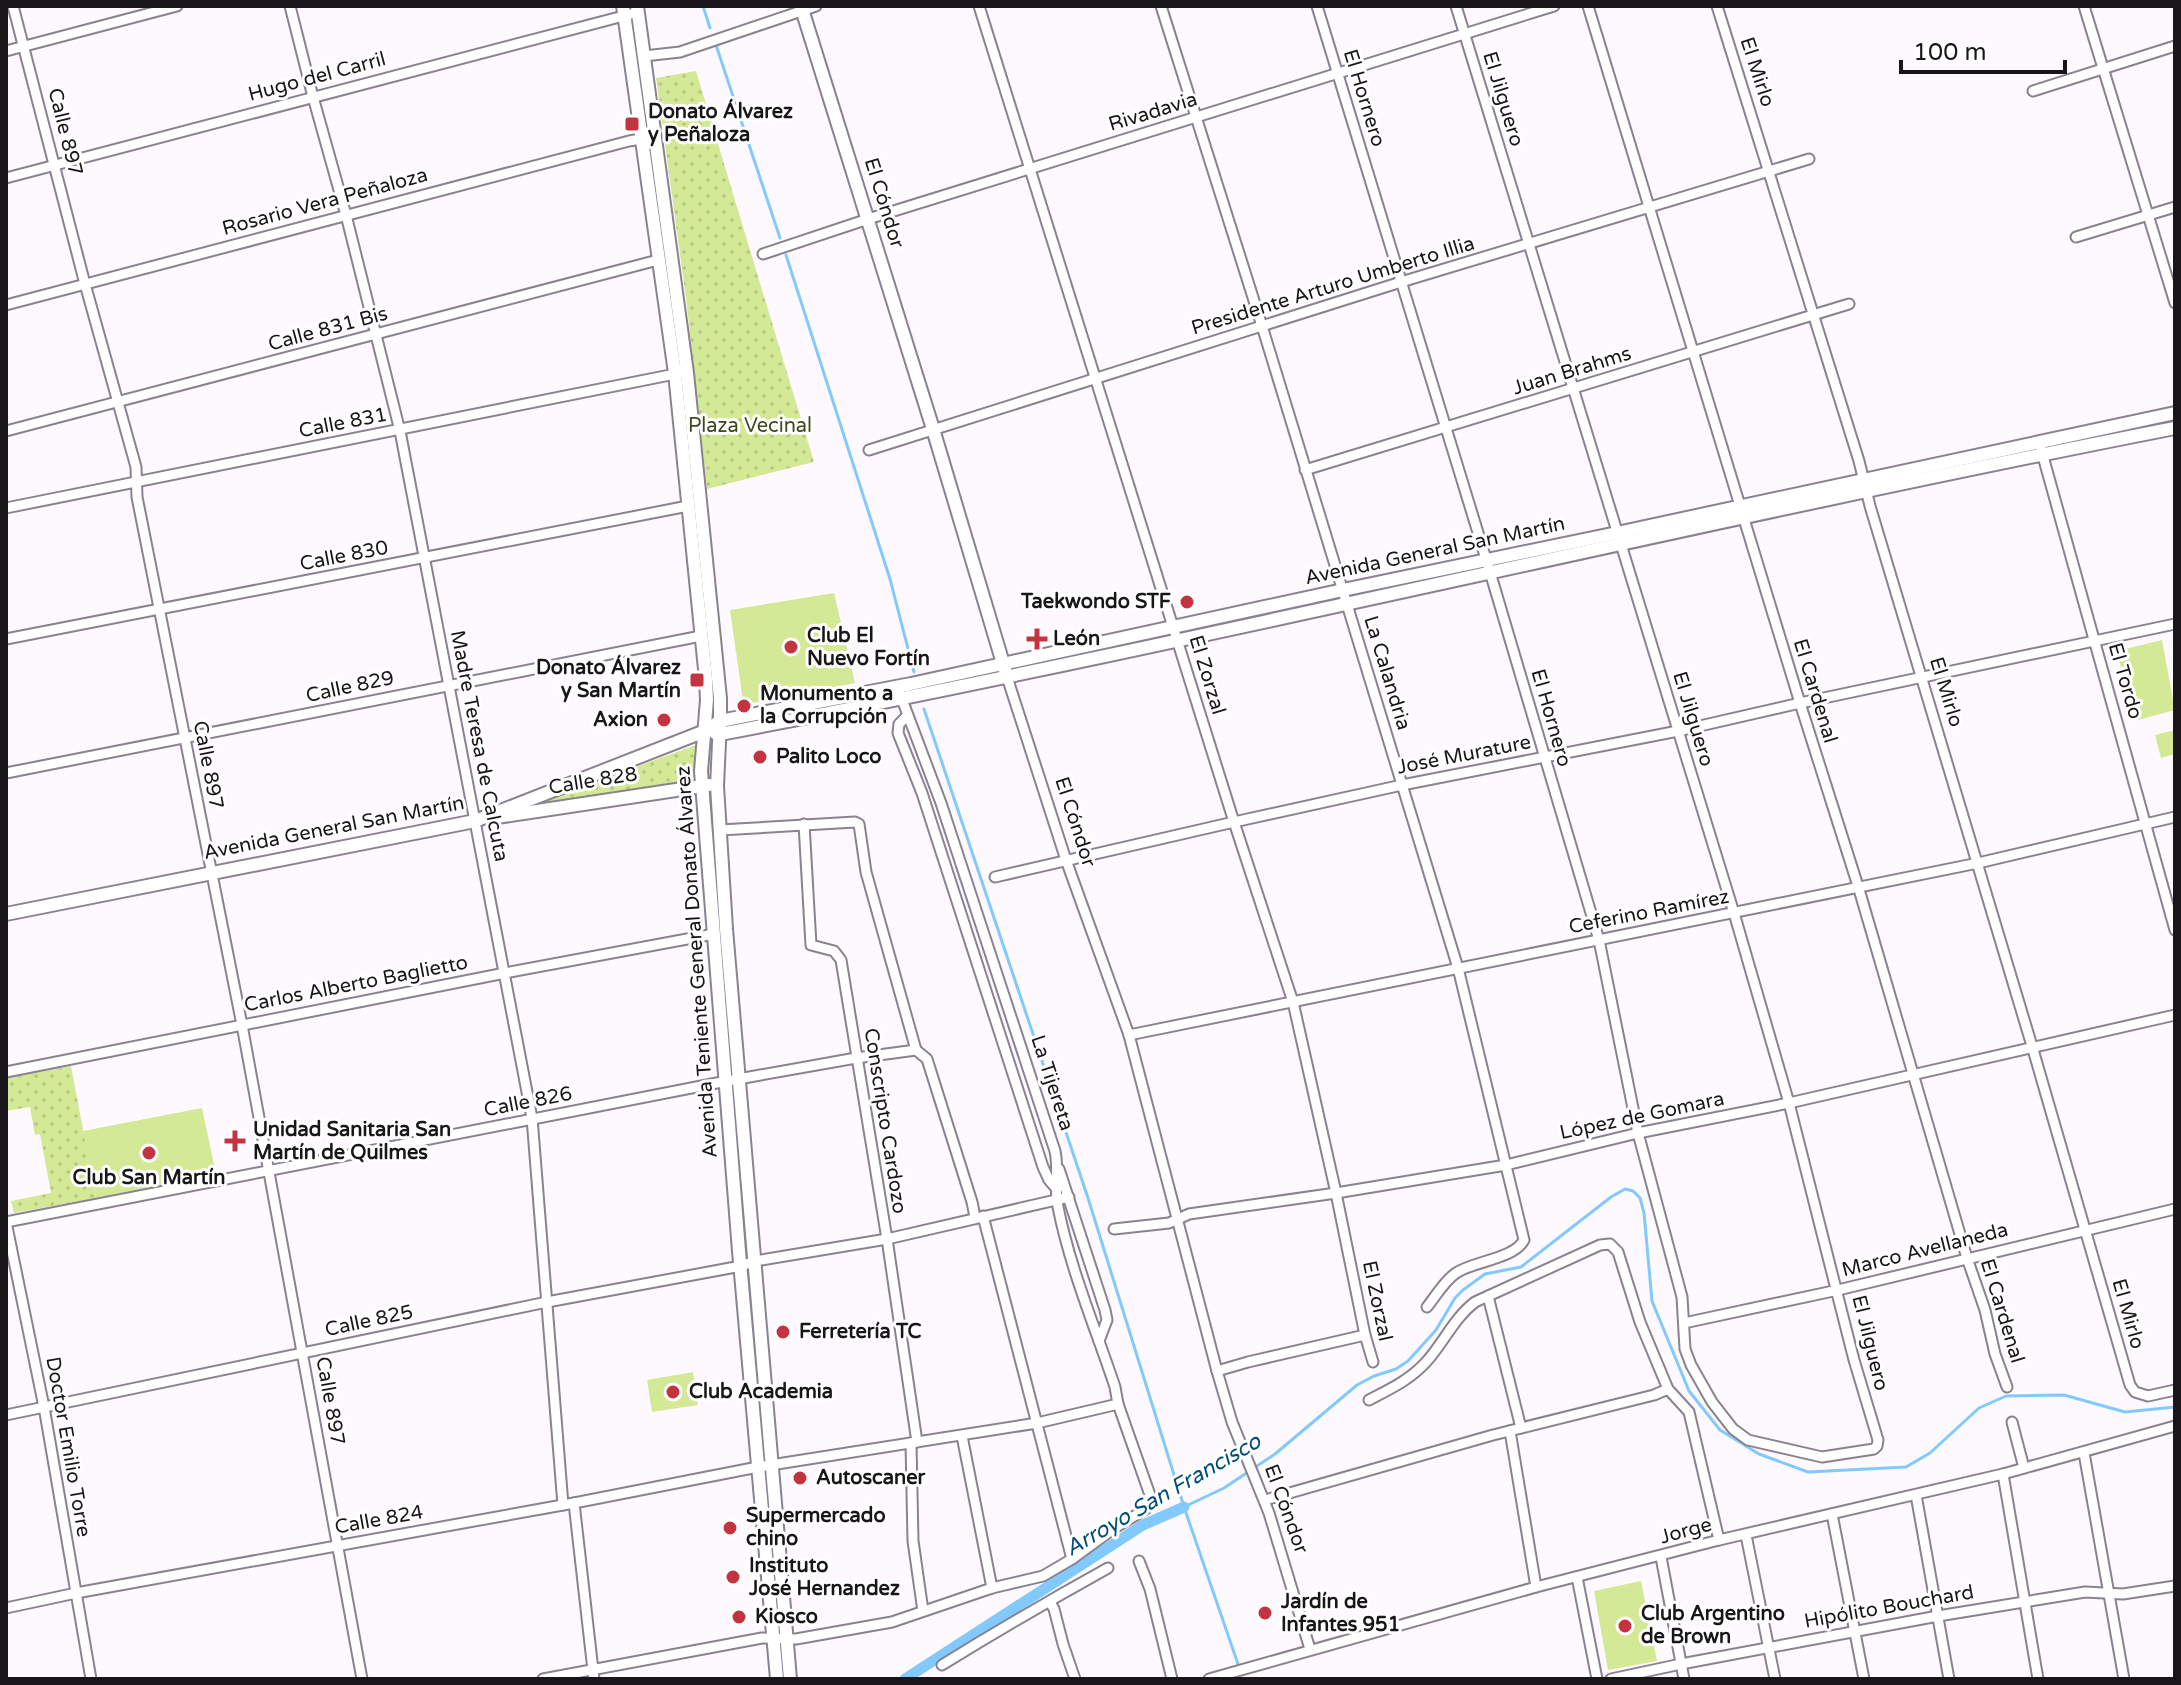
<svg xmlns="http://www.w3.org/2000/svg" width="2181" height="1685" font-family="'Varela Round',sans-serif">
  <defs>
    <pattern id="green-dots" width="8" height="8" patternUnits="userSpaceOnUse" patternTransform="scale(2)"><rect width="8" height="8" fill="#d4e996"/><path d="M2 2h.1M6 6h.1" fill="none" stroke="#b5c781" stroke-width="1.8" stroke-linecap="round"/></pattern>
  </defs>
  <rect width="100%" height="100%" fill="#fdf9ff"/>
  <!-- green -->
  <g fill="url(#green-dots)">
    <path d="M696,71L814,462L707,489L686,298L656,78Z"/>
    <path d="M696,745L693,783L548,804V799Z"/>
    <path d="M71,1066L96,1198L14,1213L11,1201L51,1193L40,1134L35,1135L30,1107L6,1111V1078Z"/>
  </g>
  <!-- pitch -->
  <g fill="#d4e996">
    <path d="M834,593L855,683L747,704L743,701L730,610Z"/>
    <path d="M2162,640L2175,710L2134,721L2117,651Z"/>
    <path d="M2175,730V754L2161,758L2155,735Z"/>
    <path d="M202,1108L216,1174L96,1198L83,1131Z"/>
    <path d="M693,1372L698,1405L652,1412L647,1380Z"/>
    <path d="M1641,1581L1657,1661L1608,1670L1594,1591Z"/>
  </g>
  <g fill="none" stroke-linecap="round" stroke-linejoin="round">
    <!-- stream -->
    <g stroke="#82c9fd" stroke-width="3">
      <path d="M703,6L710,28"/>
      <path d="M716,45L780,238"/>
      <path d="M786,255L890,579L914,672"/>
      <path d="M924,709L1088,1198L1184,1507L1239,1667"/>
      <path d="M1184,1507L1224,1488L1275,1454L1357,1385L1374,1376L1396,1369L1408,1361L1436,1330L1455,1298L1463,1290L1485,1274L1521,1267L1611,1197L1625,1189L1633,1191L1640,1198L1644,1213L1652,1301L1689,1391L1720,1430L1759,1454L1808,1472L1906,1467L1930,1453L1979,1408L2006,1396L2064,1395L2125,1412L2175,1407"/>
    </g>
    <!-- canal -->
    <path stroke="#82c9fd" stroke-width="11" d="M905,1679L1143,1525L1184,1507"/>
    <!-- street casing -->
    <g stroke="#8a838f" stroke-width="13">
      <g id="street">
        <path d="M13,6L85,284L136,467L137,497L242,1025L362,1679"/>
        <path d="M290,6L313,97L346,215L400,431L532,1118L563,1505"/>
        <path d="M979,6L1234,822L1293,1002L1336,1193L1365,1335L1373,1362"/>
        <path d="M1161,6L1262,326L1458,968L1524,1240C1514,1259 1474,1261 1456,1273C1444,1281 1436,1296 1427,1307"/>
        <path d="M1317,6L1490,572L1599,940L1638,1133L1682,1297L1685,1349L1691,1365L1712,1402L1733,1429L1748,1440L1822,1457L1874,1449L1877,1446L1878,1440L1854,1360L1789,1103L1734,913L1456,6"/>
        <path d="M1588,6L1800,703L1858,886L1967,1258L1985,1310L1995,1354L2007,1387"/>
        <path d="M1717,6L1859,461L1870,506L2032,1046L2130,1385L2135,1392L2148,1396L2175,1390"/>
        <path d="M2084,6L2175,303"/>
        <path d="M6,51L177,6"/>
        <path d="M644,56L680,52L816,6"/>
        <path d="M2033,91L2175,46"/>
        <path d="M6,178L631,14"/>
        <path d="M2076,237L2175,207"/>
        <path d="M763,254L868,219L1554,6"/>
        <path d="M6,305L629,141L653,137"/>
        <path d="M6,431L658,260"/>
        <path d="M2039,442L2175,930"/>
        <path d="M869,450L1401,282L1809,159"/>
        <path d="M1305,470L1849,304"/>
        <path d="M6,508L680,373"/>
        <path d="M6,639L688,506"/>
        <path d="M1007,677L1066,860L1129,1035L1217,1371L1232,1422L1269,1513L1310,1649"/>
        <path d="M907,716L899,724L898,733L922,793L1043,1167L1049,1180L1055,1187"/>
        <path d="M6,773L701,636"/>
        <path d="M804,824L811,945L834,951L841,960L887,1239L917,1442"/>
        <path d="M720,830L855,822L859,824L866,872L916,1050L927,1059L972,1202L975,1217"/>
        <path d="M995,877L1234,822L1402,785L1678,731L1800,703L2175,624"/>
        <path d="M1129,1035L1978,863L2175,817"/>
        <path d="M6,1072L505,973L714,934"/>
        <path d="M1059,1169L1105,1310L1107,1320L1099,1341"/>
        <path d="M983,1216L1072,1559"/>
        <path d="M6,1222L727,1081L856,1058L916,1050"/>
        <path d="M6,1222L44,1407L91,1679"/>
        <path d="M1114,1229L1169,1223L1189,1214L1336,1193L1506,1165L1638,1133L1789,1103L2175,1015"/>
        <path d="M1488,1296L1521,1428"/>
        <path d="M1684,1323L1838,1290L2175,1209"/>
        <path d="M1217,1371L1248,1362L1365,1335"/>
        <path d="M1369,1400C1390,1389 1410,1380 1427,1361C1444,1342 1454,1318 1475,1302L1600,1245L1610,1244L1618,1252L1640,1322L1668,1389L1689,1412L1719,1540"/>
        <path d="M6,1415L547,1302L741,1266L755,1261L887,1239L1069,1197"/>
        <path d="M2012,1422L2024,1468"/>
        <path d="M1510,1431L1536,1587"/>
        <path d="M962,1436L992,1588"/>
        <path d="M911,1443L913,1541L923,1611"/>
        <path d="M2084,1453L2124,1679"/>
        <path d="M2003,1474L2038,1679"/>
        <path d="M1916,1495L1949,1679"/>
        <path d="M1265,1500L1493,1435L1654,1395L1668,1389"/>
        <path d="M574,1503L594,1679"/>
        <path d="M1832,1514L1864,1679"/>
        <path d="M1746,1535L1775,1679"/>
        <path d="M1661,1557L1684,1679"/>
        <path d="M1139,1561L1150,1589L1172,1679"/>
        <path d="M1577,1577L1597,1679"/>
        <path d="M1050,1602L1054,1609L1063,1644L1075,1679"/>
        <path d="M6,1608L76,1593L574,1503L758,1467L1037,1423L1118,1404"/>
        <path d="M942,1665C997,1631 1052,1599 1108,1568"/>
        <path d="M543,1679L762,1638L796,1639L892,1622L992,1588L1043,1576L1072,1559L1113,1529L1146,1509L1150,1495L1118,1404L1115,1387C1095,1327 1070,1268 1058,1207C1054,1188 1059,1169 1055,1151L941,803L900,694"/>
        <path d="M1209,1679L1536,1587L1719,1540L2003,1474L2175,1426"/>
        <path d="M1611,1679L1681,1664L1938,1616L2085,1592L2123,1594L2175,1586"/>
      </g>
    </g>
    <!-- secondary casing -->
    <g stroke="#8a838f" stroke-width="16">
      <g id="secondary">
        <path d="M623,6L675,373L706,679L707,700L701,771L739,1251L777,1679"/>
        <path d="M637,6L687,373L720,698V721L717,786L726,929L790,1679"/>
        <path d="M801,6L933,429L1005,670"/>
        <path d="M715,733L720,734C1207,641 1689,523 2175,428"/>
        <path d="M497,817L709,785"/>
        <path d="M6,914L475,821L705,731L720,721L911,684L1343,590L1617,533L2175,413"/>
      </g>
    </g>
    <!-- street -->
    <use href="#street" stroke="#fff" stroke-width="9"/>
    <!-- secondary -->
    <use href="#secondary" stroke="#fff" stroke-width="12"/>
  </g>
  <!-- markers -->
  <g fill="#c43440" stroke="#fff" stroke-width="3">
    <rect x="624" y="116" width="16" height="16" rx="4"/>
    <circle cx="1187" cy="602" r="8"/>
    <path d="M1033 627h8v8h8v8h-8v8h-8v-8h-8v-8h8z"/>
    <circle cx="791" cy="647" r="8"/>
    <rect x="689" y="672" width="16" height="16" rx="4"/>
    <circle cx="744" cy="706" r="8"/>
    <circle cx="664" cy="720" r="8"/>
    <circle cx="760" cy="757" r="8"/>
    <path d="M231 1129h8v8h8v8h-8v8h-8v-8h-8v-8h8z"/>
    <circle cx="149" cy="1153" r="8"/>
    <circle cx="783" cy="1332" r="8"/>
    <circle cx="673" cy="1392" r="8"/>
    <circle cx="800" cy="1478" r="8"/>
    <circle cx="730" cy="1528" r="8"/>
    <circle cx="733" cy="1577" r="8"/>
    <circle cx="1265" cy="1613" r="8"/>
    <circle cx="739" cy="1617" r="8"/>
    <circle cx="1625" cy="1626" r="8"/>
  </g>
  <g text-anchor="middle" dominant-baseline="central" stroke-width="6" stroke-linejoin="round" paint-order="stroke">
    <!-- street labels -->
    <g font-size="20" fill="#19161a" stroke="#fff">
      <text transform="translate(1757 72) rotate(72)">El Mirlo</text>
      <text transform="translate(317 77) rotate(-15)">Hugo del Carril</text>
      <text transform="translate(1364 98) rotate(73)">El Hornero</text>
      <text transform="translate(1503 99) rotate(73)">El Jilguero</text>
      <text transform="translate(1153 112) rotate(-17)">Rivadavia</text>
      <text transform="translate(65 132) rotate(76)">Calle 897</text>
      <text transform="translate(325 202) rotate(-15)">Rosario Vera Peñaloza</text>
      <text transform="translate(884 203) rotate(73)">El Cóndor</text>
      <text transform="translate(1333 286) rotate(-17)">Presidente Arturo Umberto Illia</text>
      <text transform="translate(328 329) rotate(-15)">Calle 831 Bis</text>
      <text transform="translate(1572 371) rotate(-17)">Juan Brahms</text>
      <text transform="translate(343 423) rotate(-11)">Calle 831</text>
      <text transform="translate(1435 551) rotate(-12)">Avenida General San Martín</text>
      <text transform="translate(344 556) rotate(-11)">Calle 830</text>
      <text transform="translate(1387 673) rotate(73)">La Calandria</text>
      <text transform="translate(1207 675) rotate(73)">El Zorzal</text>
      <text transform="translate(2125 681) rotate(74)">El Tordo</text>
      <text transform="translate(350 687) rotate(-12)">Calle 829</text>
      <text transform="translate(1815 691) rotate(73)">El Cardenal</text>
      <text transform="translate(1946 692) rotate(73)">El Mirlo</text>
      <text transform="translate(1551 718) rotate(74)">El Hornero</text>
      <text transform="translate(1693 719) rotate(73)">El Jilguero</text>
      <text transform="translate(479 746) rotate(79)">Madre Teresa de Calcuta</text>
      <text transform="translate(1464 755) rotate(-11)">José Murature</text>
      <text transform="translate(208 765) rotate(79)">Calle 897</text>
      <text transform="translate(593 781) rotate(-9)">Calle 828</text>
      <text transform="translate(1075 822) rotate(72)">El Cóndor</text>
      <text transform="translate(334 828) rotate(-11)">Avenida General San Martín</text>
      <text transform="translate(1649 912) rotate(-11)">Ceferino Ramírez</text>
      <text transform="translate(697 962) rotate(-94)">Avenida Teniente General Donato Álvarez</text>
      <text transform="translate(356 984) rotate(-11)">Carlos Alberto Baglietto</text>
      <text transform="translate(1052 1083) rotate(72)">La Tijereta</text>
      <text transform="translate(528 1102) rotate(-11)">Calle 826</text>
      <text transform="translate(1642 1116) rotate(-12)">López de Gomara</text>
      <text transform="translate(885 1121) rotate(81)">Conscripto Cardozo</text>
      <text transform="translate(1925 1250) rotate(-14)">Marco Avellaneda</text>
      <text transform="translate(1377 1301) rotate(78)">El Zorzal</text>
      <text transform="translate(2002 1311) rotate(73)">El Cardenal</text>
      <text transform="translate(2128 1314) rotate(74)">El Mirlo</text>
      <text transform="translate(369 1321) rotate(-12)">Calle 825</text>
      <text transform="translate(1870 1343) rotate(76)">El Jilguero</text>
      <text transform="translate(330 1401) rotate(80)">Calle 897</text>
      <text transform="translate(68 1447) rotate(80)">Doctor Emilio Torre</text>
      <text transform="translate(1286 1509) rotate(70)">El Cóndor</text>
      <text transform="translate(379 1520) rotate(-10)">Calle 824</text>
      <text transform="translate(1686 1531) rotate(-15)">Jorge</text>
      <text transform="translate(1889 1607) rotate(-10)">Hipólito Bouchard</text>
    </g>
    <!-- poi labels -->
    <g font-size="20" font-weight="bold" fill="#19161a" stroke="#fff" text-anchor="start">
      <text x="648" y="112">Donato Álvarez<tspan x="648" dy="23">y Peñaloza</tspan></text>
      <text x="1171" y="602" text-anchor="end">Taekwondo STF</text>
      <text x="807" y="636">Club El<tspan x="807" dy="23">Nuevo Fortín</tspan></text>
      <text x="1053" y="639">León</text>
      <text x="681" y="668" text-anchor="end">Donato Álvarez<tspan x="681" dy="23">y San Martín</tspan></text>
      <text x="760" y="694">Monumento a<tspan x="760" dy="23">la Corrupción</tspan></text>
      <text x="648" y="720" text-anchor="end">Axion</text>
      <text x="776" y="757">Palito Loco</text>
      <text x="253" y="1130">Unidad Sanitaria San<tspan x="253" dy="23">Martín de Quilmes</tspan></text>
      <text x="149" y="1178" text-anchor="middle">Club San Martín</text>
      <text x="799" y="1332">Ferretería TC</text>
      <text x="689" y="1392">Club Academia</text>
      <text x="816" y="1478">Autoscaner</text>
      <text x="746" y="1516">Supermercado<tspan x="746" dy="23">chino</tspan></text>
      <text x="749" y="1566">Instituto<tspan x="749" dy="23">José Hernandez</tspan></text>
      <text x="1281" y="1602">Jardín de<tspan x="1281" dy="23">Infantes 951</tspan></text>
      <text x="1641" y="1614">Club Argentino<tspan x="1641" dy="23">de Brown</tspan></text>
      <text x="755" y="1617">Kiosco</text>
    </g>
    <!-- park labels -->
    <g font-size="20" fill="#404a21" stroke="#fff">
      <text x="750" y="426">Plaza Vecinal</text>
    </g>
    <!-- water labels -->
    <g font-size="22" font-style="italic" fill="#004d76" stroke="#fff">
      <text transform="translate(1163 1495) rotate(-30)">Arroyo San Francisco</text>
    </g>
  </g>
  <!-- border -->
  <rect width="2181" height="1685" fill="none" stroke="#19161a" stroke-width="16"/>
  <!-- scale -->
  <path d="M1901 60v12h164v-12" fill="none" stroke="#19161a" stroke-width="4"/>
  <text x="1913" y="60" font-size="24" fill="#19161a" stroke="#ffffff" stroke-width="6" paint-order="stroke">100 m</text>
</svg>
